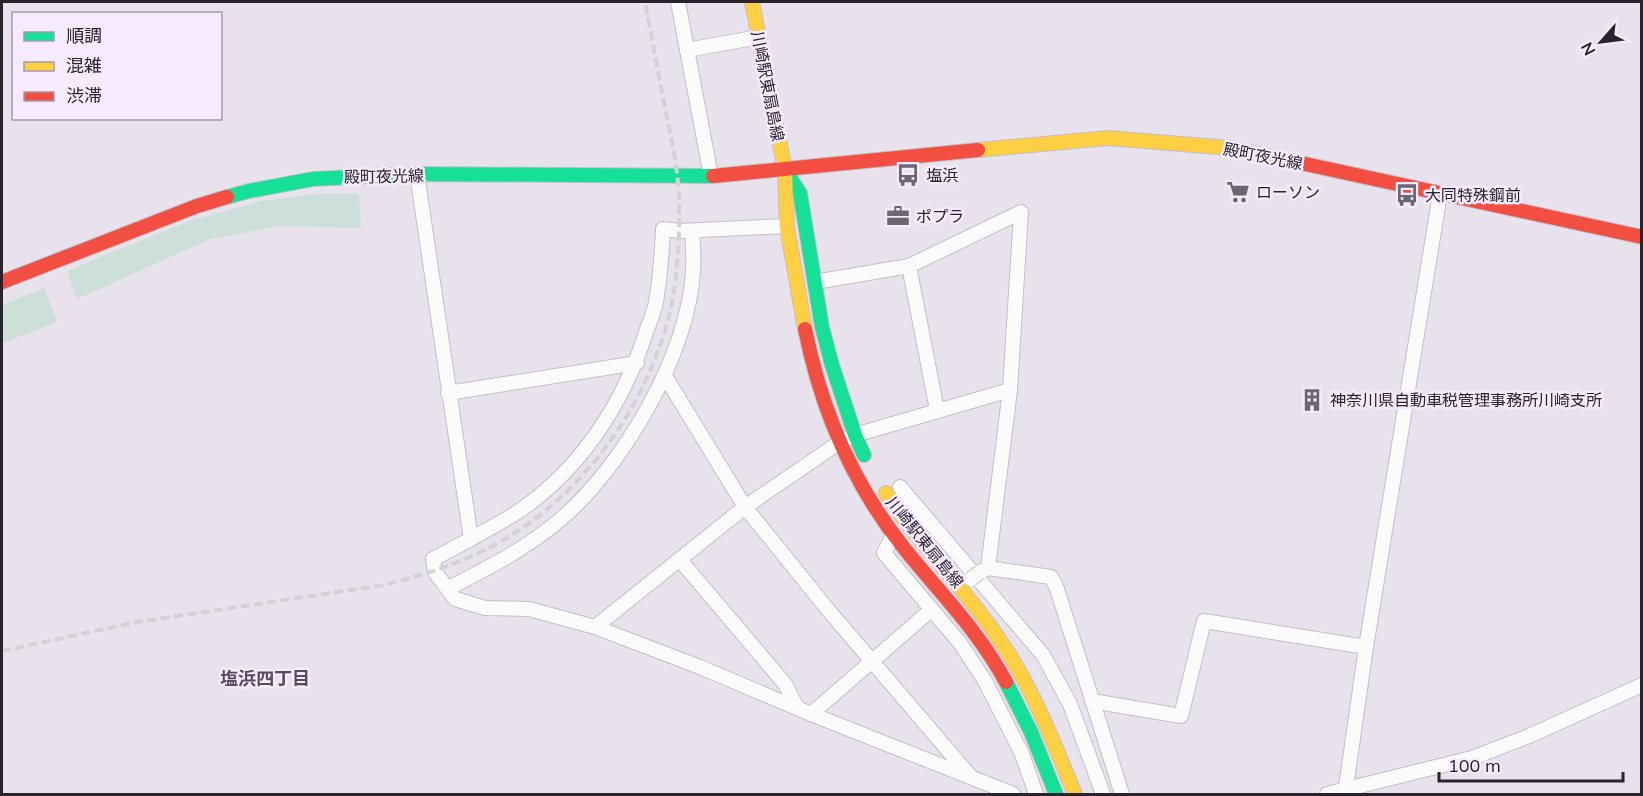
<svg xmlns="http://www.w3.org/2000/svg" width="1643" height="796" font-family="Mulish,'Noto Sans JP',sans-serif">
  <rect width="100%" height="100%" fill="#e8e2ec"/>
  <!-- green -->
  <g fill="#ccdfd8">
    <path d="M317,194H359L361,228L280,226L210,239L77,299L67,271L189,221L261,201Z"/>
    <path d="M44,288L57,322L2,343V305Z"/>
  </g>
  <g fill="none" stroke-linecap="round" stroke-linejoin="round">
    <!-- street casing -->
    <g stroke="#c4bfc7" stroke-width="16">
      <g id="street">
        <path d="M678,2L711,176"/>
        <path d="M687,50L759,37"/>
        <path d="M417,174L471,539L433,559L435,572L455,599L485,608L529,609L595,627L700,667L811,714L1013,794"/>
        <path d="M909,266L937,410"/>
        <path d="M815,282L909,266L1021,212L1010,390L988,568L980,572"/>
        <path d="M665,376L745,507L829,611L970,776"/>
        <path d="M448,393L637,363"/>
        <path d="M900,487L1043,655L1070,704L1103,794"/>
        <path d="M893,535L884,553L960,643L985,681L1022,754L1036,794"/>
        <path d="M471,539C488,529 506,520 522,509C583,466 624,402 646,332C650,322 654,312 656,302C660,278 662,253 663,229L679,231L786,226"/>
        <path d="M680,560L785,684L797,708"/>
        <path d="M988,568L1051,577L1056,586L1122,794"/>
        <path d="M449,588C488,568 527,548 561,519C623,466 688,355 693,272C694,258 693,244 692,231"/>
        <path d="M595,627L745,507L840,442L855,435L1010,390"/>
        <path d="M1092,701L1181,716L1204,621L1366,647"/>
        <path d="M811,714L931,610"/>
        <path d="M1327,794L1472,758L1529,736L1642,685"/>
        <path d="M1345,794L1366,647L1440,194"/>
      </g>
    </g>
    <!-- fast casing -->
    <g stroke="#c4bfc7" stroke-width="16">
      <g id="fast">
        <path d="M785,170L800,193L822,327L832,365L855,435L864,455"/>
        <path d="M227,197L249,191L313,179L417,174L713,176"/>
        <path d="M1006,682L1031,732L1056,794"/>
      </g>
    </g>
    <!-- slow casing -->
    <g stroke="#c4bfc7" stroke-width="16">
      <g id="slow">
        <path d="M752,2L785,170L787,227L805,329"/>
        <path d="M978,150L1108,138L1230,148L1296,162"/>
        <path d="M886,493C920,546 966,589 1001,642C1033,688 1053,742 1075,794"/>
      </g>
    </g>
    <!-- jam casing -->
    <g stroke="#c4bfc7" stroke-width="16">
      <g id="jam">
        <path d="M1296,162L1642,237"/>
        <path d="M713,176L978,150"/>
        <path d="M2,282L197,206L227,197"/>
        <path d="M805,329C821,409 852,483 904,548C939,592 979,631 1006,682"/>
      </g>
    </g>
    <!-- street -->
    <use href="#street" stroke="#fcfbfc" stroke-width="14"/>
    <!-- fast -->
    <use href="#fast" stroke="#16e098" stroke-width="14"/>
    <!-- slow -->
    <use href="#slow" stroke="#ffcf43" stroke-width="14"/>
    <!-- jam -->
    <use href="#jam" stroke="#f24e42" stroke-width="14"/>
    <!-- rail -->
    <path stroke="#d4d2d4" stroke-width="4" stroke-dasharray="9 4.5" stroke-linecap="butt" d="M2,651L137,622L384,585C432,573 477,558 518,531C591,483 648,400 669,316C678,277 680,238 679,198C678,170 672,141 666,113C659,76 652,39 645,2"/>
    <!-- street-bridge casing -->
    <g stroke="#c4bfc7" stroke-width="16" stroke-linecap="butt">
      <path id="street-bridge" d="M971,579L980,572"/>
    </g>
    <!-- street-bridge -->
    <use href="#street-bridge" stroke="#fcfbfc" stroke-width="14"/>
  </g>
  <!-- icons -->
  <defs>
    <g id="bus-bare" transform="scale(1.8)"><path d="M-5-6H5V4H4V6H2V4H-2V6H-4V4H-5ZM-3.5-4V0h7V-4ZM-3.5 1.2v1.5H-2V1.2ZM2 1.2v1.5H3.5V1.2Z" fill="#6c666f" stroke="#f6eafe" stroke-width="2.5" paint-order="stroke"/></g>
    <g id="supermarket-bare" transform="scale(1.8)"><path d="M-6-5.5h2.5l.6 2H6L4.5 2H-2.5L-4.4-4H-6ZM-1.5 3.2a1.3 1.3 0 1 0 .1 0ZM3 3.2a1.3 1.3 0 1 0 .1 0Z" fill="#6c666f" stroke="#f6eafe" stroke-width="2.5" paint-order="stroke"/></g>
    <g id="office-bare" transform="scale(1.8)"><path d="M-6-3h4V-5.5h4V-3h4V5H-6ZM-1-4.5V-3h2v-1.5ZM-6 0V1H6V0Z" fill="#6c666f" stroke="#f6eafe" stroke-width="2.5" paint-order="stroke"/></g>
    <g id="building-bare" transform="scale(1.8)"><path d="M-4-6H4V6H1V3H-1V6H-4ZM-2.5-4.3h1.7v1.8h-1.7ZM.8-4.3h1.7v1.8H.8ZM-2.5-1h1.7V.8h-1.7ZM.8-1h1.7V.8H.8Z" fill="#6c666f" stroke="#f6eafe" stroke-width="2.5" paint-order="stroke"/></g>
  </defs>
  <g fill-rule="evenodd">
    <use href="#bus-bare" x="908" y="175"/>
    <use href="#supermarket-bare" x="1238" y="192"/>
    <use href="#bus-bare" x="1407" y="195"/>
    <use href="#office-bare" x="898" y="216"/>
    <use href="#building-bare" x="1312" y="400"/>
  </g>
  <g text-anchor="middle" dominant-baseline="central" stroke-width="5" stroke-linejoin="round" paint-order="stroke">
    <!-- street labels -->
    <g font-size="16" fill="#29242b" stroke="#f6eafe">
      <text transform="translate(768 86) rotate(79)">川崎駅東扇島線</text>
      <text transform="translate(1263 156) rotate(11)">殿町夜光線</text>
      <text transform="translate(384 176) rotate(-1)">殿町夜光線</text>
      <text transform="translate(925 542) rotate(51)">川崎駅東扇島線</text>
    </g>
    <!-- poi labels -->
    <g font-size="16" fill="#29242b" stroke="#f6eafe" text-anchor="start">
      <text x="926" y="175">塩浜</text>
      <text x="1256" y="192">ローソン</text>
      <text x="1425" y="195">大同特殊鋼前</text>
      <text x="916" y="216">ポプラ</text>
      <text x="1330" y="400">神奈川県自動車税管理事務所川崎支所</text>
    </g>
    <!-- neighbourhood labels -->
    <g font-size="18" font-weight="bold" fill="#564c5d" stroke="#f6eafe">
      <text x="265" y="678">塩浜四丁目</text>
    </g>
  </g>
  <!-- border -->
  <rect width="1643" height="796" fill="none" stroke="#29242b" stroke-width="6"/>
  <!-- legend -->
  <rect x="12" y="12" width="210" height="108" fill="#f6eafe" stroke="#a49baa" stroke-width="1.5"/>
  <rect x="24" y="32" width="30" height="9" fill="#16e098" stroke="#a49baa" stroke-width="1.5"/>
  <text x="66" y="42" font-size="18" fill="#29242b">順調</text>
  <rect x="24" y="62" width="30" height="9" fill="#ffcf43" stroke="#a49baa" stroke-width="1.5"/>
  <text x="66" y="72" font-size="18" fill="#29242b">混雑</text>
  <rect x="24" y="92" width="30" height="9" fill="#f24e42" stroke="#a49baa" stroke-width="1.5"/>
  <text x="66" y="102" font-size="18" fill="#29242b">渋滞</text>
  <!-- north arrow -->
  <g transform="translate(1601 42) rotate(242)" stroke="#f6eafe" stroke-width="4.5" paint-order="stroke">
  <path d="M0-4.5L10 22L0 15L-10 22Z" fill="#29242b"/>
  <text y="-9" font-size="16" font-weight="bold" text-anchor="middle" fill="#29242b">N</text>
  </g>
  <!-- scale -->
  <path d="M1439 772v9h184v-9" fill="none" stroke="#29242b" stroke-width="3"/>
  <text x="1448" y="772" font-size="18" fill="#29242b" stroke="#f6eafe" stroke-width="4.5" paint-order="stroke">100 m</text>
</svg>
